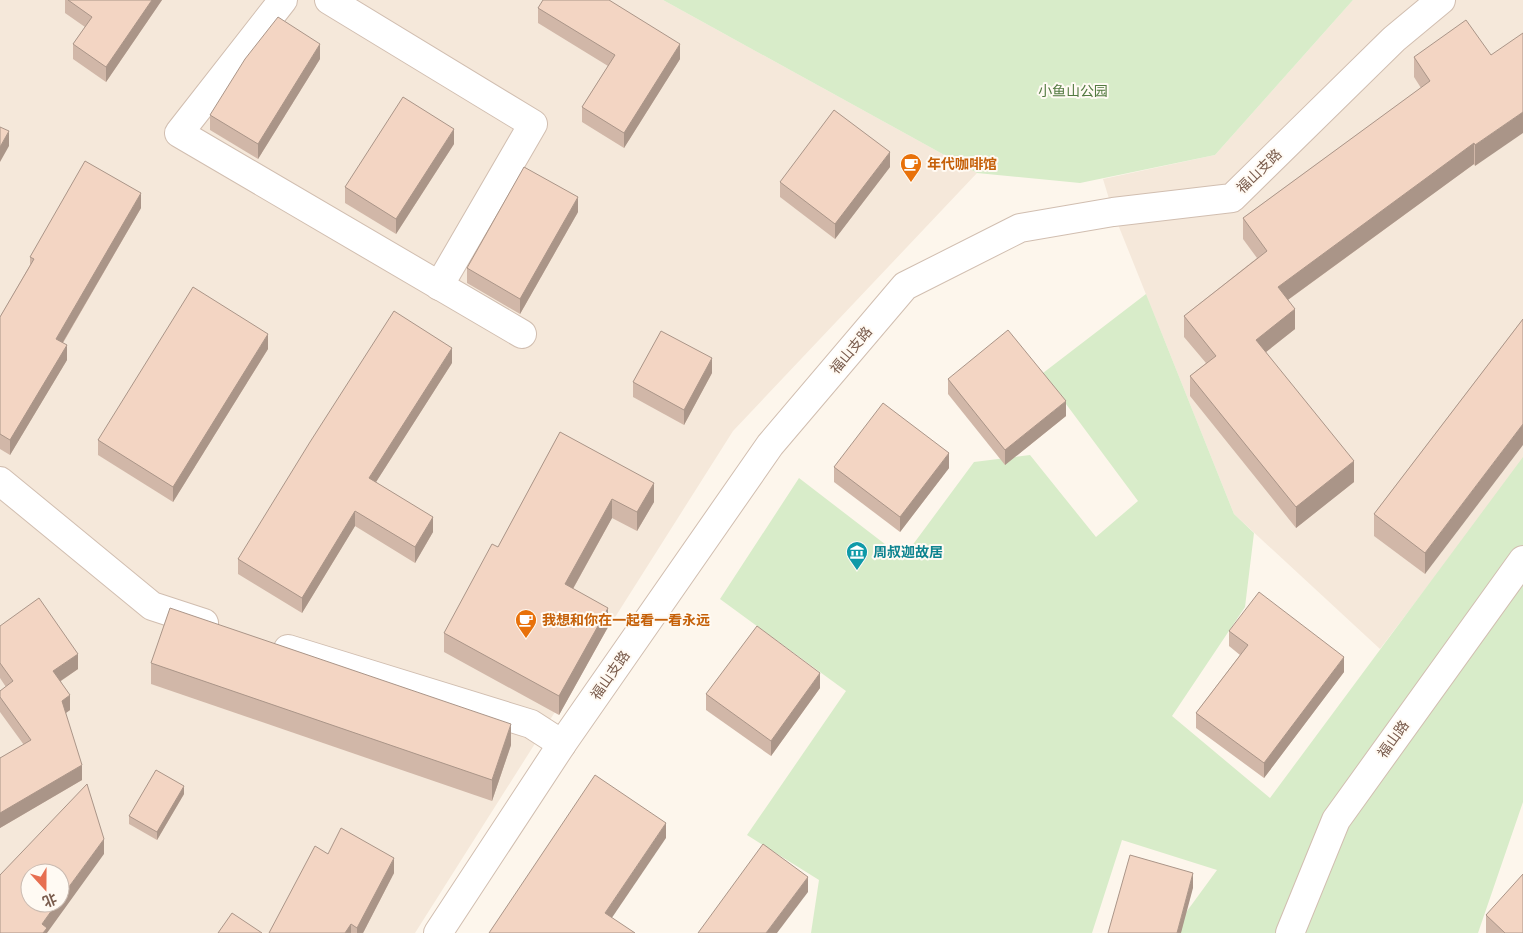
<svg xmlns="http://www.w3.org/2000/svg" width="1523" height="933" font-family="'IBM Plex Sans','Noto Sans SC',sans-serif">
  <rect width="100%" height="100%" fill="#fdf6ec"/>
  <!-- residential -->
  <g fill="#f5e8da" fill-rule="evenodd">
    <path d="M0,0H663L977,173L733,431L415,933H0ZM30,873H60V903H30Z"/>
    <path d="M1353,0H1523V460L1380,649L1234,514L1113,212L1103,179L1215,155Z"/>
  </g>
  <!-- green -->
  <g fill="#d8ecc9">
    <path d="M663,0H1353L1215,155L1080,183L977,173Z"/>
    <path d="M1146,294L1234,514L1254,533L1245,607L1172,716L1270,798L1523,457V802L1478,933H1171L1217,870L1122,840L1092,933H811L819,880L747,835L846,691L720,599L799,478L903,558L974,462L1030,455L1096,537L1138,501L1043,373Z"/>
  </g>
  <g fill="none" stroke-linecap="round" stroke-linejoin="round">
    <!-- minor casing -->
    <g stroke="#d1beb0" stroke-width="30">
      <g id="minor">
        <path d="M283,0L179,133L522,334"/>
        <path d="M329,0L533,124L439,286"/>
        <path d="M0,481L152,606L204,623"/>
        <path d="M288,649L531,724L562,744"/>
        <path d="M438,933L562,744L770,445L905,286L1020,228L1113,212L1232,198L1394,39L1441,0"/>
        <path d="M1290,933L1336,820L1523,560"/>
      </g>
    </g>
    <!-- minor -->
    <use href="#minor" stroke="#fff" stroke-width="28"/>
  </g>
  <!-- wall -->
  <g fill="#d1b7a8">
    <path d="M65,0H162L106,82L73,59V44L85,27L65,13Z"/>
    <path d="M538,8L680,59L624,148L582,122V107L608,66L538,23Z"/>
    <path d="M1491,55L1475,166L1474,164L1288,300L1295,329L1266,352L1354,482L1296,528L1190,396V376L1206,363L1184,337V316L1257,258L1243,239V218L1421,88L1414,77V57Z"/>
    <path d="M320,59L258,159L210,130V115Z"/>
    <path d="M454,144L396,234L345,203V187Z"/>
    <path d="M890,167L835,239L780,197V182Z"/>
    <path d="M141,208L63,343L67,360L10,455L0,449V317L30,265V257Z"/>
    <path d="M578,212L520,314L467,283V268Z"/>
    <path d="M1523,319L1425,574L1374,536V514Z"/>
    <path d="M268,349L173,502L98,455V440Z"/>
    <path d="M452,363L376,482L433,532L415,563L355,526L302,613L238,574V559Z"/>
    <path d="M712,373L684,425L633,397V382Z"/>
    <path d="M948,379L1066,416L1005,465L948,394Z"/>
    <path d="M560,432L654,502L637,531L612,518L573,589L608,627L559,715L444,652V633L498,547Z"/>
    <path d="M834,467L949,468L900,532L834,482Z"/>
    <path d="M0,626L78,669L61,681L70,710L65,713L82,780L0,828V758L24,745L0,712V691L6,687L0,678Z"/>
    <path d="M1229,631L1344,672L1264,778L1196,728V713L1240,655L1229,646Z"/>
    <path d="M151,663L511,745L492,801L151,684Z"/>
    <path d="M820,688L771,756L706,710V694Z"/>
    <path d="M184,794L157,840L129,824V816Z"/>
    <path d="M328,854L394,873L363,933H269Z"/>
    <path d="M1486,915L1523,933H1486Z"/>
  </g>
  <!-- shaded-wall -->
  <g fill="#aa9588">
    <path d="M152,0H162L106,82V67Z"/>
    <path d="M320,44V59L258,159V144Z"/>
    <path d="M680,44V59L624,148V133Z"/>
    <path d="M1523,112V133L1475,166V145Z"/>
    <path d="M454,129V144L396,234V219Z"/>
    <path d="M9,131V146L0,162V147Z"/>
    <path d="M1474,143V164L1278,307V287Z"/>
    <path d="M890,152V167L835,239V224Z"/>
    <path d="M141,193V208L56,354V339Z"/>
    <path d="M578,197V212L520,314V299Z"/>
    <path d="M1295,309V329L1256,360V340Z"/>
    <path d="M268,334V349L173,502V487Z"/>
    <path d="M67,345V360L10,455V440Z"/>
    <path d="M452,348V363L369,493V478Z"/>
    <path d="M712,358V373L684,425V410Z"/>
    <path d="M1066,401V416L1005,465V450Z"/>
    <path d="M1523,424V445L1425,574V553Z"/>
    <path d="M949,453V468L900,532V517Z"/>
    <path d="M1354,461V482L1296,528V507Z"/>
    <path d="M654,483V502L637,531V512Z"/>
    <path d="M612,499V518L565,603V584Z"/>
    <path d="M355,511V526L302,613V598Z"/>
    <path d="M433,517V532L415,563V547Z"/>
    <path d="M608,608V627L559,715V696Z"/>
    <path d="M78,654V669L53,686V671Z"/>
    <path d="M1344,657V672L1264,778V763Z"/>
    <path d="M820,673V688L771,756V741Z"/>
    <path d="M70,695V710L62,716V701Z"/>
    <path d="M511,724V745L492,801V780Z"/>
    <path d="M82,765V780L0,828V813Z"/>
    <path d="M184,786V794L157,840V832Z"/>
    <path d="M666,823V838L605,928V913Z"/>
    <path d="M104,839V854L47,933H42V924L57,903H60V899Z"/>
    <path d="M394,858V873L363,933H357V928Z"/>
    <path d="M1193,873V888L1181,933H1177Z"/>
    <path d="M808,877V892L777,933H766Z"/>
    <path d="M351,924V933H345Z"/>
  </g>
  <!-- building -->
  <g fill="#f3d5c3" stroke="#aa9588">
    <path d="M68,0H152L106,67L73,44L92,17Z"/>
    <path d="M543,0H609L680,44L624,133L582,107L615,55L538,8Z"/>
    <path d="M278,17L320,44L258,144L210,115L245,59Z"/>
    <path d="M1466,20L1491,55L1523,33V112L1475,145L1474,143L1278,287L1295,309L1256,340L1354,461L1296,507L1190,376L1216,356L1184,316L1267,251L1243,218L1430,81L1414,57Z"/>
    <path d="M403,97L454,129L396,219L345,187Z"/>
    <path d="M834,110L890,152L835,224L780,182Z"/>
    <path d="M0,127L9,131L0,147Z"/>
    <path d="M85,161L141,193L56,339L67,345L10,440L0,434V317L34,259L30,257Z"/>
    <path d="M524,167L578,197L520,299L467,268Z"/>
    <path d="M193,287L268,334L173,487L98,440Z"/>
    <path d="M394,311L452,348L369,478L433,517L415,547L355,511L302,598L238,559L310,442Z"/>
    <path d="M1523,319V424L1425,553L1374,514Z"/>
    <path d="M1008,330L1066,401L1005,450L948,379Z"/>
    <path d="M661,331L712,358L684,410L633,382Z"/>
    <path d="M883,403L949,453L900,517L834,467Z"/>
    <path d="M560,432L654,483L637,512L612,499L565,584L608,608L559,696L444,633L492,544L498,547Z"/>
    <path d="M1259,592L1344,657L1264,763L1196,713L1248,645L1229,631Z"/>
    <path d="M39,598L78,654L53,671L70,695L62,701L82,765L0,813V758L31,740L0,697V691L13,681L0,663V626Z"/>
    <path d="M170,608L511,724L492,780L151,663Z"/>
    <path d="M757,626L820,673L771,741L706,694Z"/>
    <path d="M156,770L184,786L157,832L129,816Z"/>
    <path d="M595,775L666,823L605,913L635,933H489Z"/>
    <path d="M87,784L104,839L60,899V873H30V903H57L42,924L47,928L43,933H0V875Z"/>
    <path d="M341,828L394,858L357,928L351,924L345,933H269L315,846L328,854Z"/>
    <path d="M763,844L808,877L766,933H698Z"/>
    <path d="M1130,855L1193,873L1177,933H1108Z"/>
    <path d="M1523,874V933H1505L1486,915Z"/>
    <path d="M232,913L262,933H218Z"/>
  </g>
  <!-- icons -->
  <defs>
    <g id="cafe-pin" transform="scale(1.125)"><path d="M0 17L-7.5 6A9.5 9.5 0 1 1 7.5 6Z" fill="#e8710a" stroke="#fffaf3"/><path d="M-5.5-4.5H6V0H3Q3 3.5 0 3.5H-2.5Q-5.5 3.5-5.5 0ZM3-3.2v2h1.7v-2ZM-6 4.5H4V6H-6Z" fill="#fff"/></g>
    <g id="museum-pin" transform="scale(1.125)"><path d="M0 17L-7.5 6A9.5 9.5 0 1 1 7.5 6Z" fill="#0f9aa8" stroke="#fffaf3"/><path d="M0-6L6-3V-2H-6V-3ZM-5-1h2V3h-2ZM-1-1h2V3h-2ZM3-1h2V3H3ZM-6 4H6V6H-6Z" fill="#fff"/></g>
  </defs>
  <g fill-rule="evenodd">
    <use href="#cafe-pin" x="911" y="164"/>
    <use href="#museum-pin" x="857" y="552"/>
    <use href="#cafe-pin" x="526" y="620"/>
  </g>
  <g text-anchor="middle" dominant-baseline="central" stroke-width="4" stroke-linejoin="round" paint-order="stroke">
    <!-- park labels -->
    <g font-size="14" fill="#537a41" stroke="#fffaf3">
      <text x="1073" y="91">小鱼山公园</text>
    </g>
    <!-- food labels -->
    <g font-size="14" font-weight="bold" fill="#c56008" stroke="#fffaf3" text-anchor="start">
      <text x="927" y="164">年代咖啡馆</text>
      <text x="542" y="620">我想和你在一起看一看永远</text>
    </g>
    <!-- street labels -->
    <g font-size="14" fill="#7a5c4d" stroke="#fffaf3">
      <text transform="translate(1259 171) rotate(-44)">福山支路</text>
      <text transform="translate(851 350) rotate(-50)">福山支路</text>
      <text transform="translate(610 675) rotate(-55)">福山支路</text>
      <text transform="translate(1393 739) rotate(-54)">福山路</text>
    </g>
    <!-- culture labels -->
    <g font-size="14" font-weight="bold" fill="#0d838f" stroke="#fffaf3" text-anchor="start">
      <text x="873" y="552">周叔迦故居</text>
    </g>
  </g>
  <!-- north arrow -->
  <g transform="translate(45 888) rotate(159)"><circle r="24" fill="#fffaf3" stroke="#cabbb1"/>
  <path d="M0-4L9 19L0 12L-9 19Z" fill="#e76f51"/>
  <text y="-8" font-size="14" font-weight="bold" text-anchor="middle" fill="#7a5c4d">北</text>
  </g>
</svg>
